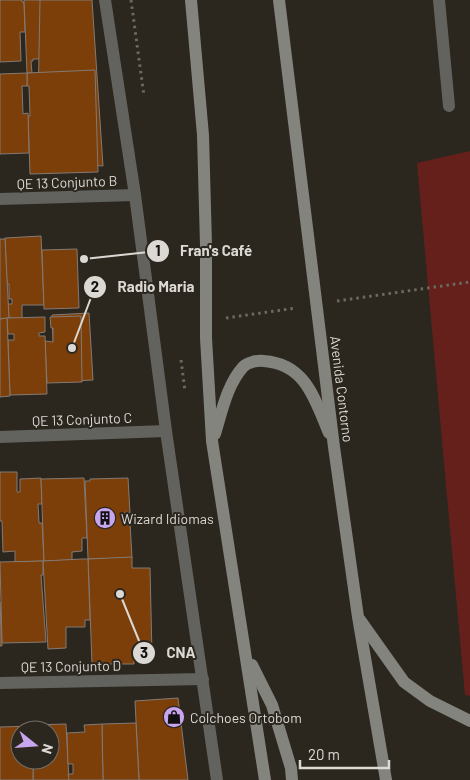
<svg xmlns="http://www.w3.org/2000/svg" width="470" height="780" font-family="Barlow,sans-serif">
  <rect width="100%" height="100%" fill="#2b271f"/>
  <!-- green -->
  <path fill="#65201b" d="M470,151V696L465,695L417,163Z"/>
  <!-- building -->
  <g fill="#7c3f09" stroke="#847a74">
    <path d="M0,0H22V2H24L25,32H20L21,61L0,62Z"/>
    <path d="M24,0H88L95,70L41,72L40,59H33V61H31L32,73H27Z"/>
    <path d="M40,0H92L103,166L37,162Z"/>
    <path d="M95,70L98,172L30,174L28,116H30L29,86H27V73Z"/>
    <path d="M27,73V86H22L23,114L28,113L29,153L0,154V74Z"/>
    <path d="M41,236L44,305H22V318H9L8,304H12V299H9V284H7L5,238Z"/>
    <path d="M0,239H5L9,318L0,319Z"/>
    <path d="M77,249L79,308L44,309L42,250Z"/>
    <path d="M89,313L93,380L55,382L52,315Z"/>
    <path d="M81,316L82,382L47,383L45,341L53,342V328H51L50,317Z"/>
    <path d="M45,317V332L39,333V336H45L47,394L10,395L8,340H14V334H8L7,318Z"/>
    <path d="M7,318L10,396L0,397V319Z"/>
    <path d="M0,472H17V492H20V479L41,478L42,504H38L39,523H42L44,561L15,562V551L3,552L2,521H0Z"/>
    <path d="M84,478L87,538H82V551L72,552V560L44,561L41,479Z"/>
    <path d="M128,478L130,513L125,512L126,523H130L132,558L88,559L85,481H90V479Z"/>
    <path d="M132,557V568H150L152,655H134V664H92L88,559Z"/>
    <path d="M82,559H88L90,620H85V627H66V648L48,649L43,561Z"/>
    <path d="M43,561V575H41L46,642L2,643L0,562Z"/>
    <path d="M0,602L2,646H0Z"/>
    <path d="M178,698L188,780H139L135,701Z"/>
    <path d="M136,723L139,780H103L102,724Z"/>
    <path d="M66,724L69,780H33V760H50V730H32V725Z"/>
    <path d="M102,724L103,780H69L68,774H73V764H68L67,733L85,732L84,725Z"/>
    <path d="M32,726V730H20V760H33V780H0V727Z"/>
  </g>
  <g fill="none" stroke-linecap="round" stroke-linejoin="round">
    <!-- path -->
    <g stroke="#6c6962" stroke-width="3" stroke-dasharray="2.5 4" stroke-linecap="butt">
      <path d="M131,0L144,96"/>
      <path d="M337,301L470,282"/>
      <path d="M226,318L296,308"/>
      <path d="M181,360L185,391"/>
    </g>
    <!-- lane -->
    <path stroke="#62635e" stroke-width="12" d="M439,0L449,106"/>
    <!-- street -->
    <g stroke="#62635e" stroke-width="12">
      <path d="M105,0L135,195L166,431L217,780"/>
      <path d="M0,199L135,195"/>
      <path d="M0,437L166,431"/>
      <path d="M0,683L203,679"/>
    </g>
    <!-- secondary -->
    <g stroke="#83847d" stroke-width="12">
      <path d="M191,0L203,135L206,245V338L212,441L265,780"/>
      <path d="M279,0L334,447L358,617L386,780"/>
      <path d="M215,434C222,411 227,385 243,367C248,362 258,360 264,361C306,364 315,400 329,433"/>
      <path d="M360,620L404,682L430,701L470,721"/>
      <path d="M252,665L272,705L291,768L292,780"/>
    </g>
  </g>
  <!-- icons -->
  <defs>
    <g id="building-disc" transform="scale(1.125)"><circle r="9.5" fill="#c8a6ef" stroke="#2b271f"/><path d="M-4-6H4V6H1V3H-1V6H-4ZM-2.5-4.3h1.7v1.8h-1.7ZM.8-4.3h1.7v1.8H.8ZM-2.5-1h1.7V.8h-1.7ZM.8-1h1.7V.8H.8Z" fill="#111"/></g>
    <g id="shop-disc" transform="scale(1.125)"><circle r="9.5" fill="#c8a6ef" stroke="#2b271f"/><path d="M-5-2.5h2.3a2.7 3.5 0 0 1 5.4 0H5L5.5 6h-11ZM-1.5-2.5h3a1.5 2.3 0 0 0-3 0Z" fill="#111"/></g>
  </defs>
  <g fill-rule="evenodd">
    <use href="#building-disc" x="105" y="518"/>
    <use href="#shop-disc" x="174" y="717"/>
  </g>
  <g text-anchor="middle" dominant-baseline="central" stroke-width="4" stroke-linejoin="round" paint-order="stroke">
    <!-- street labels -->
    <g font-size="14" fill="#dcd9d4" stroke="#2b271f">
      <text transform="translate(67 182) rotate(-2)">QE 13 Conjunto B</text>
      <text transform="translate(342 389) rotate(83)">Avenida Contorno</text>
      <text transform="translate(82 419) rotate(-2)">QE 13 Conjunto C</text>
      <text transform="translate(71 666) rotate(-1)">QE 13 Conjunto D</text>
    </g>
    <!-- poi labels -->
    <g font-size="14" fill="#dcd9d4" stroke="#2b271f" text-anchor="start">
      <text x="121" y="518">Wizard Idiomas</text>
      <text x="190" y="717">Colchoes Ortobom</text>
    </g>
  </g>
  <!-- callouts -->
  <path fill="none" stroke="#dcd9d4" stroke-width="2" d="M84 259L158 251M72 348L95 287M120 594L144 653"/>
  <g fill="#dcd9d4" stroke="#2b271f" stroke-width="2">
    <circle cx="84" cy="259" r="5"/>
    <circle cx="72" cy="348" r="5"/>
    <circle cx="120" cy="594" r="5"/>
    <circle cx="158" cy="251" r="12"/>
    <circle cx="95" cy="287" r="12"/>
    <circle cx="144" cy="653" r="12"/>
  </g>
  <g font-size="15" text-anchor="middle" font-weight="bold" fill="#111">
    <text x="158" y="256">1</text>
    <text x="95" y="292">2</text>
    <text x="144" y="658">3</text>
  </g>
  <g font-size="15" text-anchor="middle" font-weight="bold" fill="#dcd9d4" stroke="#2b271f" stroke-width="4" stroke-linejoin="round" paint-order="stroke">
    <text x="216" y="256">Fran's Café</text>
    <text x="156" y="292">Radio Maria</text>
    <text x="181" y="658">CNA</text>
  </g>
  <!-- north arrow -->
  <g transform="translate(35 745) rotate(107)"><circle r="24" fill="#2b271f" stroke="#726e67"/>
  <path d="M0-4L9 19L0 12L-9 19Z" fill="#c8a6ef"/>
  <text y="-8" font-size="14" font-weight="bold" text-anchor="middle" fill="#dcd9d4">N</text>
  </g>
  <!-- scale -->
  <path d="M300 760v8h89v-8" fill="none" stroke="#dcd9d4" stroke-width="2.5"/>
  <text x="308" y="760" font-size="15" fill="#dcd9d4" stroke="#2b271f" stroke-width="4" paint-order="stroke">20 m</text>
</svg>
